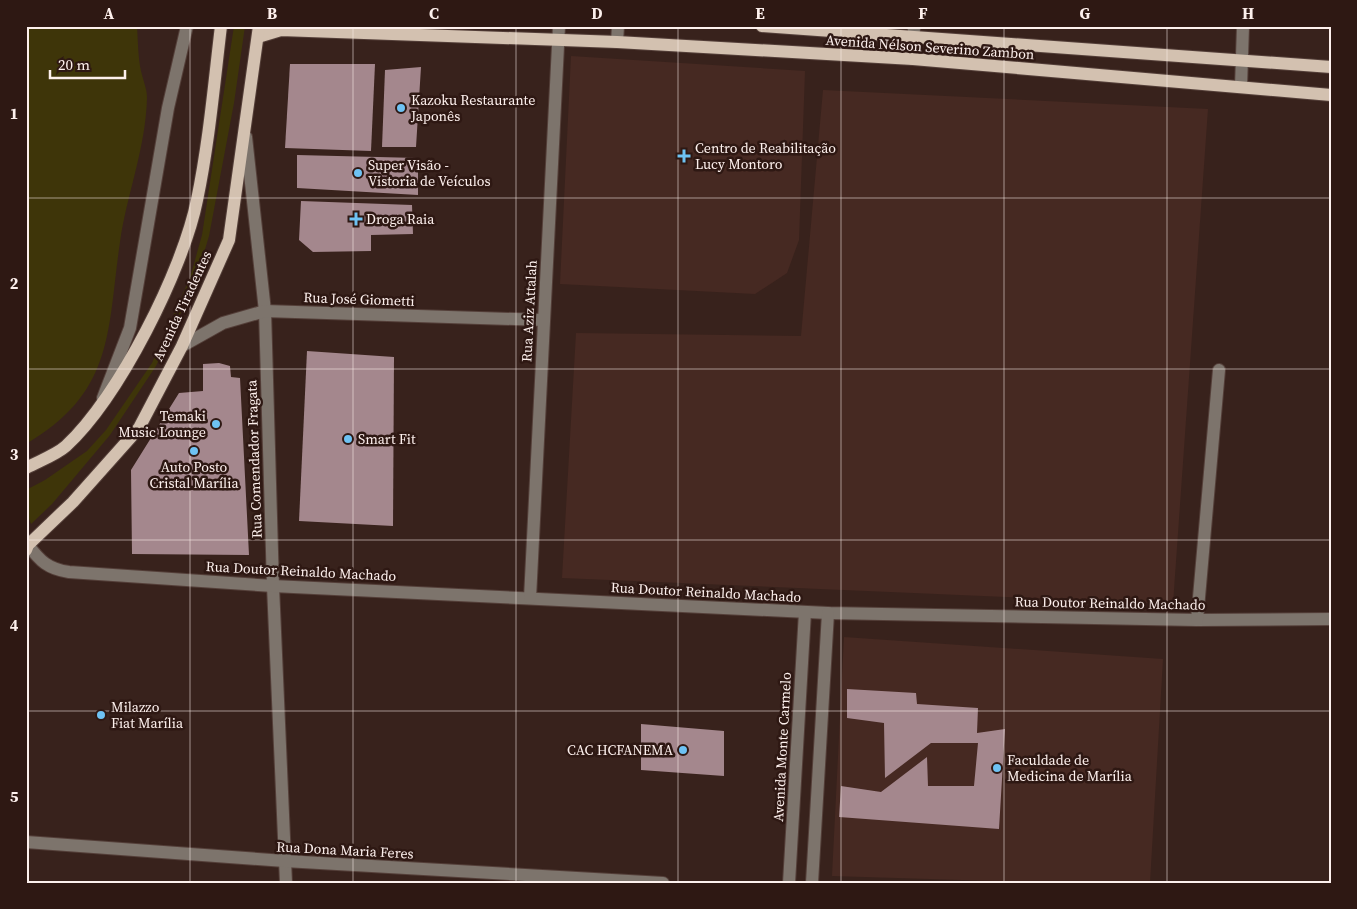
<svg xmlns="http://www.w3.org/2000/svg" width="1357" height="909" font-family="'Source Serif 4',serif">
  <rect width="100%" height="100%" fill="#38221c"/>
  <!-- built -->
  <g fill="#462922">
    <path d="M571,56L805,71L799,240L787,273L755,294L560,284Z"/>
    <path d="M823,90L1208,109L1173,604L562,578L576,333L801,336Z"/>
    <path d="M844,637L1163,659L1150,883H1060L832,876Z"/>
  </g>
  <!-- green -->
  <g fill="#3e3509">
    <path d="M26,26H137C138,41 138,57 141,71C143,80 147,89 147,97C146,148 127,193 120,242C107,331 115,392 26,444Z"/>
    <path d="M234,26H245L234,103L209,236L196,280L156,366L110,435L52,504L31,524L26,511V490L45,480L87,451L106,430L152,363L190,278L202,235Z"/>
  </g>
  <!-- building -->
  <g fill="#a4878d">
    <path d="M290,64H375L371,151L285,148Z"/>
    <path d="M421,67L416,147H382L385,70Z"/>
    <path d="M297,155L418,158V195L297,188Z"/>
    <path d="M301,201L412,205L413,234L371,235V251L313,252L299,240Z"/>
    <path d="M307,351L394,357L393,526L299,521Z"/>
    <path d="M219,363L230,366L231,377L240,378L249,555L132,554L131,470L179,393L203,391V364Z"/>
    <path d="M847,689L916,693L917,704L978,708L977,733L1005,729L999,829L839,817L841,786L881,792L927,757L928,786H974L978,743H931L885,778L884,723L847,718Z"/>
    <path d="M641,724L724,731V776L641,770Z"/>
  </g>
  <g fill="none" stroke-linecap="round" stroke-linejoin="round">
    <!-- minor casing -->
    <g stroke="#543f39" stroke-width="14">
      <g id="minor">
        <path d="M617,42L618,26"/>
        <path d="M913,59L914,26"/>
        <path d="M1241,87L1243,26"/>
        <path d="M246,137L265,311L273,586L286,883"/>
        <path d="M182,346L223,323L265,311L543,320"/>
        <path d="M103,398L130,328L168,108L187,26"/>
        <path d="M28,545C40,561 48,569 69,572L273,586L828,613L1197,620L1331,619"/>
        <path d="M530,598L559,26"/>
        <path d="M1197,620L1219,370"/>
        <path d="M26,842L285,861L663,883"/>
        <path d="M789,883L805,612"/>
        <path d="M812,883L828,613"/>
      </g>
    </g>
    <!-- major casing -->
    <g stroke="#543f39" stroke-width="14">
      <g id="major">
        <path d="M762,26L1331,67"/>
        <path d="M258,37L281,30L617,42L913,59L1331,95"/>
        <path d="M26,468C39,461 56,455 66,446C119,397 183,270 197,200C209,143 214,84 221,26"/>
        <path d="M26,550L28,545L73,502L139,428L182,346L229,240L259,26"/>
      </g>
    </g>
    <!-- minor -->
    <use href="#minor" stroke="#7d746c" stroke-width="12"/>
    <!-- major -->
    <use href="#major" stroke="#d3c1b0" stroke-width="12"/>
  </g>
  <!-- grid -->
  <path fill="none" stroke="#fdf0ed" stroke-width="1" stroke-opacity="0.55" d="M190,26V883M353,26V883M516,26V883M678,26V883M841,26V883M1004,26V883M1167,26V883M26,198H1331M26,369H1331M26,540H1331M26,711H1331"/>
  <!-- markers -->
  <g fill="#6ec2f3" stroke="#2e1813" stroke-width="2">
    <circle cx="401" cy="108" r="5"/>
    <path d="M681.5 148.5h5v5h5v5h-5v5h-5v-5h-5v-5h5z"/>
    <circle cx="358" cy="173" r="5"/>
    <path d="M353.5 211.5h5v5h5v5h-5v5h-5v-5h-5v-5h5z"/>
    <circle cx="216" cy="424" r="5"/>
    <circle cx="348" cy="439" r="5"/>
    <circle cx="194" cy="451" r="5"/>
    <circle cx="101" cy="715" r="5"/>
    <circle cx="683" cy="750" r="5"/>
    <circle cx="997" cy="768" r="5"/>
  </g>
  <g text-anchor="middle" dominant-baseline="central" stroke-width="5" stroke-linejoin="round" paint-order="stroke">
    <!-- street labels -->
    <g font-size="14" fill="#fdf0ed" stroke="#2e1813">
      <text transform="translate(930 47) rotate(4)">Avenida Nélson Severino Zambon</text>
      <text transform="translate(359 299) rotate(2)">Rua José Giometti</text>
      <text transform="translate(182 306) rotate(-65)">Avenida Tiradentes</text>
      <text transform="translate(529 311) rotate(-87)">Rua Aziz Attalah</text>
      <text transform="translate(254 459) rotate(-92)">Rua Comendador Fragata</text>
      <text transform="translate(301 571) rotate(3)">Rua Doutor Reinaldo Machado</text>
      <text transform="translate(706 592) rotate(3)">Rua Doutor Reinaldo Machado</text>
      <text transform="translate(1110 603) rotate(1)">Rua Doutor Reinaldo Machado</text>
      <text transform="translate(782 747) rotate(-87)">Avenida Monte Carmelo</text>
      <text transform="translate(345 850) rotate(3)">Rua Dona Maria Feres</text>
    </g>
    <!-- poi labels -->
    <g font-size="14" fill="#fdf0ed" stroke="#2e1813" text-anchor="start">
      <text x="411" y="100">Kazoku Restaurante<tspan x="411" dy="16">Japonês</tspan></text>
      <text x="695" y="148">Centro de Reabilitação<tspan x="695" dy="16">Lucy Montoro</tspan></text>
      <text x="368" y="165">Super Visão -<tspan x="368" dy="16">Vistoria de Veículos</tspan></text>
      <text x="366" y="219">Droga Raia</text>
      <text x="206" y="416" text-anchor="end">Temaki<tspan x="206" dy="16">Music Lounge</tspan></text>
      <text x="358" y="439">Smart Fit</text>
      <text x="194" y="467" text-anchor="middle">Auto Posto<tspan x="194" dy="16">Cristal Marília</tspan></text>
      <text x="111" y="707">Milazzo<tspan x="111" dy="16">Fiat Marília</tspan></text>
      <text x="673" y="750" text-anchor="end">CAC HCFANEMA</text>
      <text x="1007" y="760">Faculdade de<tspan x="1007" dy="16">Medicina de Marília</tspan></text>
    </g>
  </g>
  <!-- border -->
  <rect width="1357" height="909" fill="none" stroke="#2e1813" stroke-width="55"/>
  <!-- scale -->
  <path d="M50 70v8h75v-8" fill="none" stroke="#fdf0ed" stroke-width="2.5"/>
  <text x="58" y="70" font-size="15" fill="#fdf0ed" stroke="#2e1813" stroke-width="4" paint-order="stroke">20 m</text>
  <rect x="28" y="28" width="1302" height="854" fill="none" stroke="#fdf0ed" stroke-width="2"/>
  <g font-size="16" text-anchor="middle" font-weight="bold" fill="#fdf0ed">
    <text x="109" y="19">A</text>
    <text x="272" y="19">B</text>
    <text x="434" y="19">C</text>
    <text x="597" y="19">D</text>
    <text x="760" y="19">E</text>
    <text x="923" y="19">F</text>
    <text x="1085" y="19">G</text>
    <text x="1248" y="19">H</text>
    <text x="14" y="119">1</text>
    <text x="14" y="289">2</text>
    <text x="14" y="460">3</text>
    <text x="14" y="631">4</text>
    <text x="14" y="802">5</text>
  </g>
</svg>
